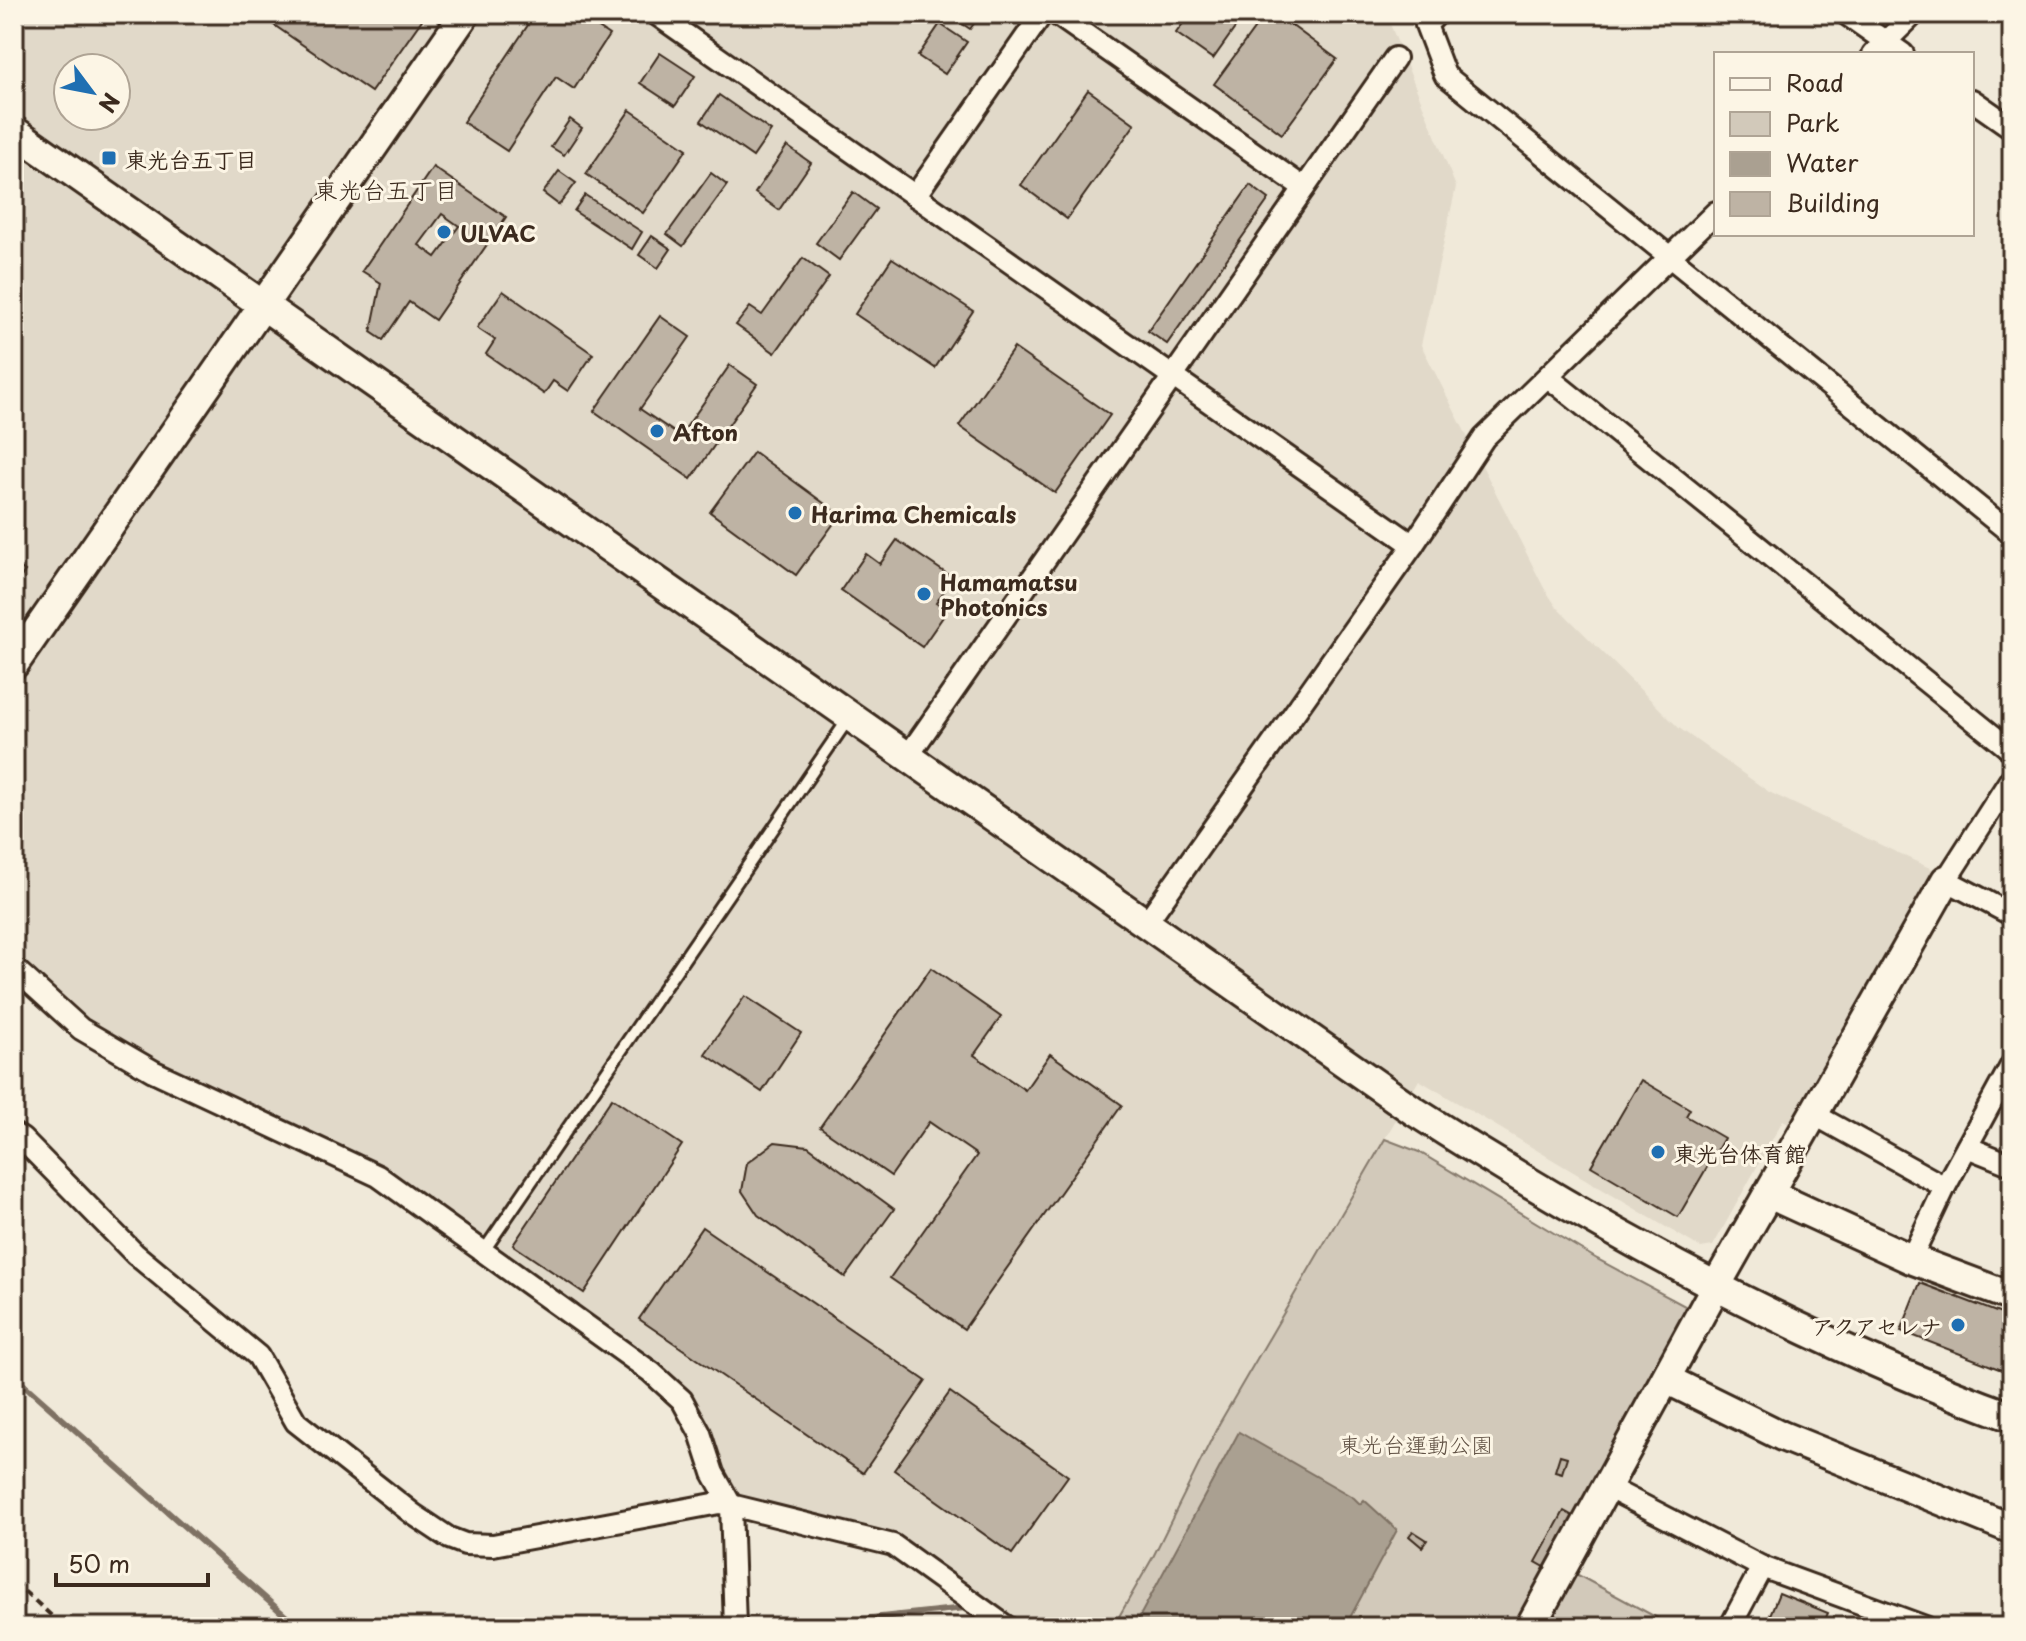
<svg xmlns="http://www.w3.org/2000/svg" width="2026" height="1641" font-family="'Playpen Sans','Klee One',sans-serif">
  <rect width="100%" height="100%" fill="#f0e9d9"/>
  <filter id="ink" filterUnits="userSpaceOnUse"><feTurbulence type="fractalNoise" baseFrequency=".0125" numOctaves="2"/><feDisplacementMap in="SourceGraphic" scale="16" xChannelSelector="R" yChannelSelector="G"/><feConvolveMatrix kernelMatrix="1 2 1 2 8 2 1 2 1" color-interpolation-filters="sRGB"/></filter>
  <g filter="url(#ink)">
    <!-- built -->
    <path fill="#e1d9c9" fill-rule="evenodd" d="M14,14H1386L1456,187L1421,345L1544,588L1556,606L1679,728L1769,792L1936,871L1930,876L1905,917L1792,1125L1783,1120L1713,1246L1701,1248L1419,1080L1219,1424L1153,1557L1113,1627H1020L907,1540L738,1493L732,1486L703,1416L689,1393L671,1374L401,1181L150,1058L95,1028L14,956ZM68,68H116V116H68Z"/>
    <!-- green -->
    <g fill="#d2c9ba" stroke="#867a6c" stroke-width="2">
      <path d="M1385,1139L1419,1152L1597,1259L1685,1306L1688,1312L1670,1338L1666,1362L1520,1627H1113L1153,1557L1219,1424Z"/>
      <path d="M1576,1574L1674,1627H1547Z"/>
    </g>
    <!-- water -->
    <path fill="#aaa091" stroke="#7e7163" stroke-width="2" d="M1239,1432L1354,1498L1360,1504L1364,1500L1397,1530L1345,1627H1134Z"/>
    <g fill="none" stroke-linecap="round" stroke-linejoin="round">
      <!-- stream -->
      <g stroke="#7e7163" stroke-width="6">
        <path d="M14,1376L298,1627"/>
        <path d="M788,1627L965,1608L969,1611"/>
      </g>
    </g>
    <!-- building -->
    <g fill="#beb3a4" stroke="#3b2a1e" stroke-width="2" fill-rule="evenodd">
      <path d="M258,14H426L371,92Z"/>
      <path d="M511,14H578L609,35L574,89L556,77L507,151L463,122L528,25Z"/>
      <path d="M948,14H981L970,29Z"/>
      <path d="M1190,14H1245L1213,59L1176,33Z"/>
      <path d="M1265,14H1276L1337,59L1282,134L1214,84Z"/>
      <path d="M940,24L967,42L945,74L918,56Z"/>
      <path d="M660,53L695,76L675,106L640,83Z"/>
      <path d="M1088,90L1135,124L1067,219L1021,185Z"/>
      <path d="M719,95L771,131L753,157L701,121Z"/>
      <path d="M630,110L687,149L643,213L586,174Z"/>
      <path d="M570,119L582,128L564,155L551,147Z"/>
      <path d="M787,146L811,163L779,210L755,193Z"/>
      <path d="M433,167L506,217L435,320L409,302L383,340L371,332L381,283L362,271ZM442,214L459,226L436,257L419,245Z"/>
      <path d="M559,171L576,183L559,205L543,193Z"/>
      <path d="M711,173L727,185L683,246L667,234Z"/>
      <path d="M1250,185L1269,199L1167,344L1148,331Z"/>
      <path d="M853,192L876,209L839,260L816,243Z"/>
      <path d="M585,195L642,232L632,249L574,211Z"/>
      <path d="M652,236L671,249L658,268L639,255Z"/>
      <path d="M803,258L829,277L775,353L736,325L750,307L762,315Z"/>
      <path d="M892,258L973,311L935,368L855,314Z"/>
      <path d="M503,291L593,354L568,391L553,381L544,394L486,354L495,340L477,328Z"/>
      <path d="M660,316L690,337L640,409L680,436L730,365L757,384L691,479L594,411Z"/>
      <path d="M1014,348L1110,415L1055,493L959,426Z"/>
      <path d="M754,452L840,515L796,575L710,512Z"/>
      <path d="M897,540L953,578L936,603L947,611L922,647L841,590L866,554L880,564Z"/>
      <path d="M14,563L25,571L14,588Z"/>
      <path d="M931,968L1001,1017L974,1055L1025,1090L1050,1054L1122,1105L964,1329L890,1278L977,1155L929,1122L891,1176L820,1127Z"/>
      <path d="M745,996L801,1033L762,1092L705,1054Z"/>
      <path d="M1641,1080L1690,1109L1686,1116L1724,1138L1678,1217L1591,1166Z"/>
      <path d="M612,1098L682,1145L584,1293L513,1245Z"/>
      <path d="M775,1142L808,1146L894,1209L845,1277L758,1215L742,1191L747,1163Z"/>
      <path d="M702,1227L926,1381L863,1473L639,1319Z"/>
      <path d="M1920,1283L2012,1318V1374L1901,1331Z"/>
      <path d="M950,1392L1068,1476L1012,1554L894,1470Z"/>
      <path d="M1560,1455L1567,1457L1562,1473L1555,1471Z"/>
      <path d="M1564,1511L1578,1519L1550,1570L1536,1562Z"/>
      <path d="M1413,1531L1427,1540L1422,1547L1409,1536Z"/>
      <path d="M1779,1593L1828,1613L1822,1627H1765Z"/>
      <path d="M1506,1616L1515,1621L1512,1627H1500Z"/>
    </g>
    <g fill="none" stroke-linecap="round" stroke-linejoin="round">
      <!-- lane casing -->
      <g stroke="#3b2a1e" stroke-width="16">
        <path id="lane" d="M483,1252L849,718"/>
      </g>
      <!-- street casing -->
      <g stroke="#3b2a1e" stroke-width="26">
        <g id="street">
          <path d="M656,14L1413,545"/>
          <path d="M1056,14L1304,188"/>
          <path d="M1437,14L1426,25L1445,75L2012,534"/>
          <path d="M1846,14L1903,54"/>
          <path d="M1873,54L1914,14"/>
          <path d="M1972,100L2012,128"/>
          <path d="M915,196L1042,14"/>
          <path d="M1548,377L2012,751"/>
          <path d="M908,756L1395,58"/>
          <path d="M2012,777L1946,880L2012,915"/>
          <path d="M1146,923L1413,545L1484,438L1716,212"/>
          <path d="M14,968L81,1029L153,1071L378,1176L651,1372L682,1400L700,1433L713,1473L731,1505L735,1627"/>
          <path d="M1815,1115L1945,1187"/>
          <path d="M14,1134L22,1139L135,1254L258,1356L296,1422L413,1514L449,1538L465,1544L493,1545L719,1503L731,1505L893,1545L1007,1627"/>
          <path d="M1967,1147L2012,1165"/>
          <path d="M1911,1259L1945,1187L2012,1064"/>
          <path d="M1607,1487L1762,1567L1925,1627"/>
          <path d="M1730,1627L1762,1567"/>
        </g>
      </g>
      <!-- secondary casing -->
      <g stroke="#3b2a1e" stroke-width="34">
        <g id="secondary">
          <path d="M14,131L1414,1111C1602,1232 1802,1340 2012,1417"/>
          <path d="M14,664L465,14"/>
          <path d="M1769,1194L1911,1259L2012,1297"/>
          <path d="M1666,1379L1782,1436L2012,1529"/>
          <path d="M1530,1627L1716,1286L1946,880"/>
        </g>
      </g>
      <!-- path -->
      <path stroke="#3b2a1e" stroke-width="4" stroke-dasharray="8 6" stroke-linecap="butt" d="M14,1582L64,1627"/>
      <!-- lane -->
      <use href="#lane" stroke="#fcf5e5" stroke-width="10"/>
      <!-- street -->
      <use href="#street" stroke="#fcf5e5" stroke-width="20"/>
      <!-- secondary -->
      <use href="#secondary" stroke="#fcf5e5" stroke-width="28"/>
    </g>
  </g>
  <!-- markers -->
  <g fill="#1f6fb2" stroke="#fcf5e5" stroke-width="3">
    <rect x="101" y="150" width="16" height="16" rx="4"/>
    <circle cx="444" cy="232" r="8"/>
    <circle cx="657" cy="431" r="8"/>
    <circle cx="795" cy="513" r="8"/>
    <circle cx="924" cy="594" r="8"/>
    <circle cx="1658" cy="1152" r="8"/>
    <circle cx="1958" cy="1325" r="8"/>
  </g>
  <g text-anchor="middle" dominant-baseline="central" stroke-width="6" stroke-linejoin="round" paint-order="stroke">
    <!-- poi labels -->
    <g font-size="22" font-weight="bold" fill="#3b2a1e" stroke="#fcf5e5" text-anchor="start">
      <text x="125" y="158">東光台五丁目</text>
      <text x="460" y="232">ULVAC</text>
      <text x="673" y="431">Afton</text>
      <text x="811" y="513">Harima Chemicals</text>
      <text x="940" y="581">Hamamatsu<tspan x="940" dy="25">Photonics</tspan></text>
      <text x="1674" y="1152">東光台体育館</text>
      <text x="1942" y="1325" text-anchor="end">アクアセレナ</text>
    </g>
    <!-- park labels -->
    <g font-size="22" fill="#615245" stroke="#fcf5e5">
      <text x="1416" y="1443">東光台運動公園</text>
    </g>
    <!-- neighbourhood labels -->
    <g font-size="24" fill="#3b2a1e" stroke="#fcf5e5">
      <text x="386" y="189">東光台五丁目</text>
    </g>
  </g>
  <!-- margin -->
  <rect width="2026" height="1641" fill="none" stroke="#fcf5e5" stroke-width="48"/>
  <rect x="24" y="24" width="1978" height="1593" fill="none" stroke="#3b2a1e" stroke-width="3" filter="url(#ink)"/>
  <!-- legend -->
  <rect x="1714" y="52" width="260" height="184" fill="#fcf5e5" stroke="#afa495" stroke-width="2"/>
  <rect x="1730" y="78" width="40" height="12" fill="#fcf5e5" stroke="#afa495" stroke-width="2"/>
  <text x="1786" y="92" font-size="24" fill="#3b2a1e">Road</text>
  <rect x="1730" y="112" width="40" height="24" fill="#d2c9ba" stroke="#afa495" stroke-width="2"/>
  <text x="1786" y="132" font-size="24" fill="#3b2a1e">Park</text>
  <rect x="1730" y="152" width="40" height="24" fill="#aaa091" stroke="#afa495" stroke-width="2"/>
  <text x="1786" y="172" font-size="24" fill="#3b2a1e">Water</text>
  <rect x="1730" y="192" width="40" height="24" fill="#beb3a4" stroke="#afa495" stroke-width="2"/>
  <text x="1786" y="212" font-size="24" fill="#3b2a1e">Building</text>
  <!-- north arrow -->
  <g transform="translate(92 92) rotate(122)"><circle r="38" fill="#fcf5e5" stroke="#afa495" stroke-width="2"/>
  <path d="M0-6L14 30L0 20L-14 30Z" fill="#1f6fb2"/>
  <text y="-12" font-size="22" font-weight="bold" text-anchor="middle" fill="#3b2a1e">N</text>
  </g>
  <!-- scale -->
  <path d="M56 1573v12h152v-12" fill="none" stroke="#3b2a1e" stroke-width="4"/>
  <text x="68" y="1573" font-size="24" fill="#3b2a1e" stroke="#fcf5e5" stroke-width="6" paint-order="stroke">50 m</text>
</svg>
